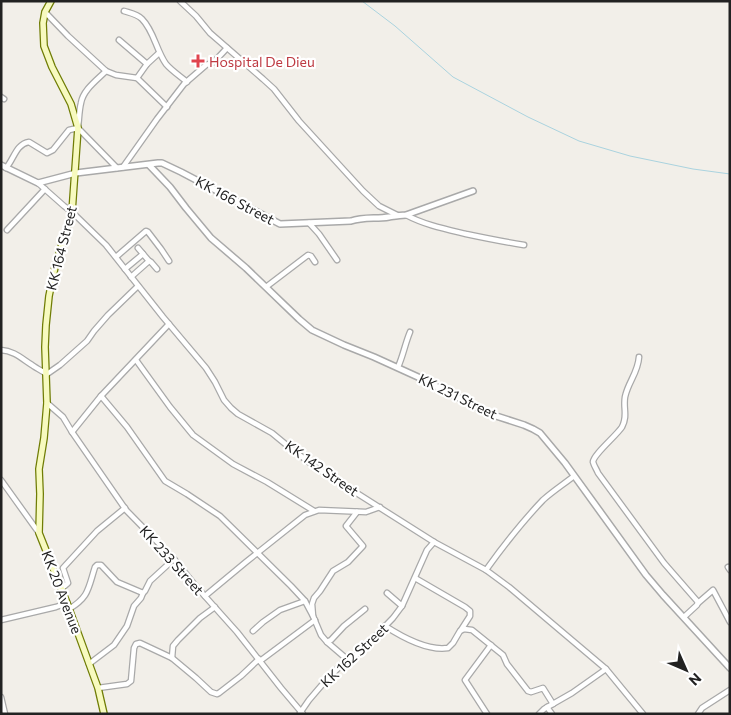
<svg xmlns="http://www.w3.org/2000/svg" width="731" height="715" font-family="Commissioner,sans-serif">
  <rect width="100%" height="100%" fill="#f2efe9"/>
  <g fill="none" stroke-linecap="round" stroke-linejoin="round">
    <!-- stream -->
    <path stroke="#aad3df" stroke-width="1" d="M362,1L395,26L453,77L528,117L579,141L630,156L693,169L730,174"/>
    <!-- minor casing -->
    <g stroke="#a9a9a9" stroke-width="7">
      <g id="minor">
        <path d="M180,1L196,16L210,33L263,79L274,89L299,121L363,191L379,206L397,215"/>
        <path d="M124,11C130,13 137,14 142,19C154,31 156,50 166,64C172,71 180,76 187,82"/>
        <path d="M45,12L68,36L106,71L116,75L137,78L167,107"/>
        <path d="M119,40L147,64L137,78"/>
        <path d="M147,64L159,53"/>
        <path d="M106,71C97,80 83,90 81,103C79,111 79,120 78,128L117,168"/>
        <path d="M1,97L4,99"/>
        <path d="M123,167L157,119L184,84L206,65L214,62L227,48"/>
        <path d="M6,168C14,159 16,144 29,142L47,153L53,150L69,130L78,128"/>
        <path d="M38,183L64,206L72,212L106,245L163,317L206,368L215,382L224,400L231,408L238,414L272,433L289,447L314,466L434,542L486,570L509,587L606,669L643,714"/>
        <path d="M406,215C425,225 445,229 466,234C485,238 505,242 524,245"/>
        <path d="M309,223L319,234L337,260"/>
        <path d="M7,230L45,189"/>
        <path d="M138,248L149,261"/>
        <path d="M116,257L146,231L148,232L161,249L169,261"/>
        <path d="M125,269L143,254"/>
        <path d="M131,277L149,261L151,262L157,269"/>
        <path d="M266,287L308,255L311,256L315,262"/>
        <path d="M1,350C14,351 21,358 32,365C36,368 42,371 47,374L60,365L87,341L94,331L108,315L138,286"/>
        <path d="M639,357C638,373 628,382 625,397C623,408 628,416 622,427C617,435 593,455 593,462C594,466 597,470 598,473L664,563L698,602L697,605L684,617"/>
        <path d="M136,360L170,407L193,435L233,464L267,482L314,511"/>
        <path d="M398,367C403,356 405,344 410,332"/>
        <path d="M101,396L127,427L165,481L187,494L220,516L291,586L305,601L313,616"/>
        <path d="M47,403L63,417L72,432L126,510L174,559L194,584L237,632L281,688L303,714"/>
        <path d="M72,432L101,396L169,324"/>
        <path d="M1,480L39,533"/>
        <path d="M728,567L730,570"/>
        <path d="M486,570C504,545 522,522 543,500C553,491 564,484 574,476"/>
        <path d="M415,578L465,607L470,611V616L461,630"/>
        <path d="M61,589L68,583L63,568L97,531L125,508"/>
        <path d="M387,593L402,606"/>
        <path d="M205,596L246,562L305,515L319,510L366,512L380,507"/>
        <path d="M698,603L713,590L730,622"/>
        <path d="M69,609C89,597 88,589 95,567L97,565H101L117,582L143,593L145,591L150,581L174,559"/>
        <path d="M1,620L56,607L67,603"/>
        <path d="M385,626C402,637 428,651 448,648L453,643L460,631L464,629L472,630L503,655L507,664L528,691L531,692L543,688L553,704"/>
        <path d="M253,631L263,622L280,610L305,601"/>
        <path d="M327,642L331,640L344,626L365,609"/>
        <path d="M172,658L173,646L178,640L200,618L215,607"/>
        <path d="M348,660L327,642L321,635L313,616L312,604L314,598L320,591L333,571L348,562L363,546L346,526L357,512"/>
        <path d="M260,661L315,620"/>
        <path d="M89,664L114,645L127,626L134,606L141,598L143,593"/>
        <path d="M98,688L127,684L131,681L134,648L136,644L140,643L172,658L196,678L211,692L217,694L219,693L241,676L259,659"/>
        <path d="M1,697L5,714"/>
        <path d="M547,707L552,714"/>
        <path d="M300,713L309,700L321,686L344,662L359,653L393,618L402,606L427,550L434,542"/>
        <path d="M487,714L465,680L491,645"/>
        <path d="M539,714L544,709L572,693L606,669"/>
        <path d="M698,714L702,708L730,690"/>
      </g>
    </g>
    <!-- tertiary casing -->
    <g stroke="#a9a9a9" stroke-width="8">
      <g id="tertiary">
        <path d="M1,165L38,183L76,173L158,163H162L181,172L280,224L351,221C363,217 376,219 389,217C395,216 400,215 406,215L473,191"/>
        <path d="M149,165L170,187L186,208L211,238L246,268L299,319L312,330L344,345L374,357L418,377L490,414L524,425L533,429L540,433L565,463L646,575L663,595L730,668"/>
      </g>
    </g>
    <!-- secondary casing -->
    <g stroke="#707d05" stroke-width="8">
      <path id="secondary" d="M51,1L45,12L43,23L44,46L52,67L71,104L78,128L72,212L55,267L49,296L46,325L45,347L47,403L44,438L39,469L40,494L39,533L67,603L98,688L104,714"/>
    </g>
    <!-- minor -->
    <use href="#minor" stroke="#fff" stroke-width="4.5"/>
    <!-- tertiary -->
    <use href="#tertiary" stroke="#fff" stroke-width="5"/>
    <!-- secondary -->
    <use href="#secondary" stroke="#f7fabf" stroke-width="5.5"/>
  </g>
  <!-- markers -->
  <path fill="#e0444e" stroke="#fff" stroke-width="2" d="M195.5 53.5h5v5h5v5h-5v5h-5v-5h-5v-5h5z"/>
  <g text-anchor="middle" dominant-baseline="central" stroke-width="4.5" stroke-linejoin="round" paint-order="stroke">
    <!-- health labels -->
    <g font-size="14" fill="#be3a42" stroke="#fff" text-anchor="start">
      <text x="209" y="61">Hospital De Dieu</text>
    </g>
    <!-- street labels -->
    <g font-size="14" fill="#222" stroke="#fff">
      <text transform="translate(235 200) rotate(28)">KK 166 Street</text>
      <text transform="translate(61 248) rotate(-76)">KK 164 Street</text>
      <text transform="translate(458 396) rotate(26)">KK 231 Street</text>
      <text transform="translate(322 468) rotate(35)">KK 142 Street</text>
      <text transform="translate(172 560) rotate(48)">KK 233 Street</text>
      <text transform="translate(62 592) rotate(69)">KK 20 Avenue</text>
      <text transform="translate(354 655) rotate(-43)">KK 162 Street</text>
    </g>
  </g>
  <!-- border -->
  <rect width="731" height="715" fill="none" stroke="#222222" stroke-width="5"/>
  <!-- north arrow -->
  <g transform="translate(686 670) rotate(135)" stroke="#ffffff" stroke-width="4" paint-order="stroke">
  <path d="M0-4L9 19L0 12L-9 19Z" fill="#222222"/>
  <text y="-8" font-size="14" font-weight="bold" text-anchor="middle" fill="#222222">N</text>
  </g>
</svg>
